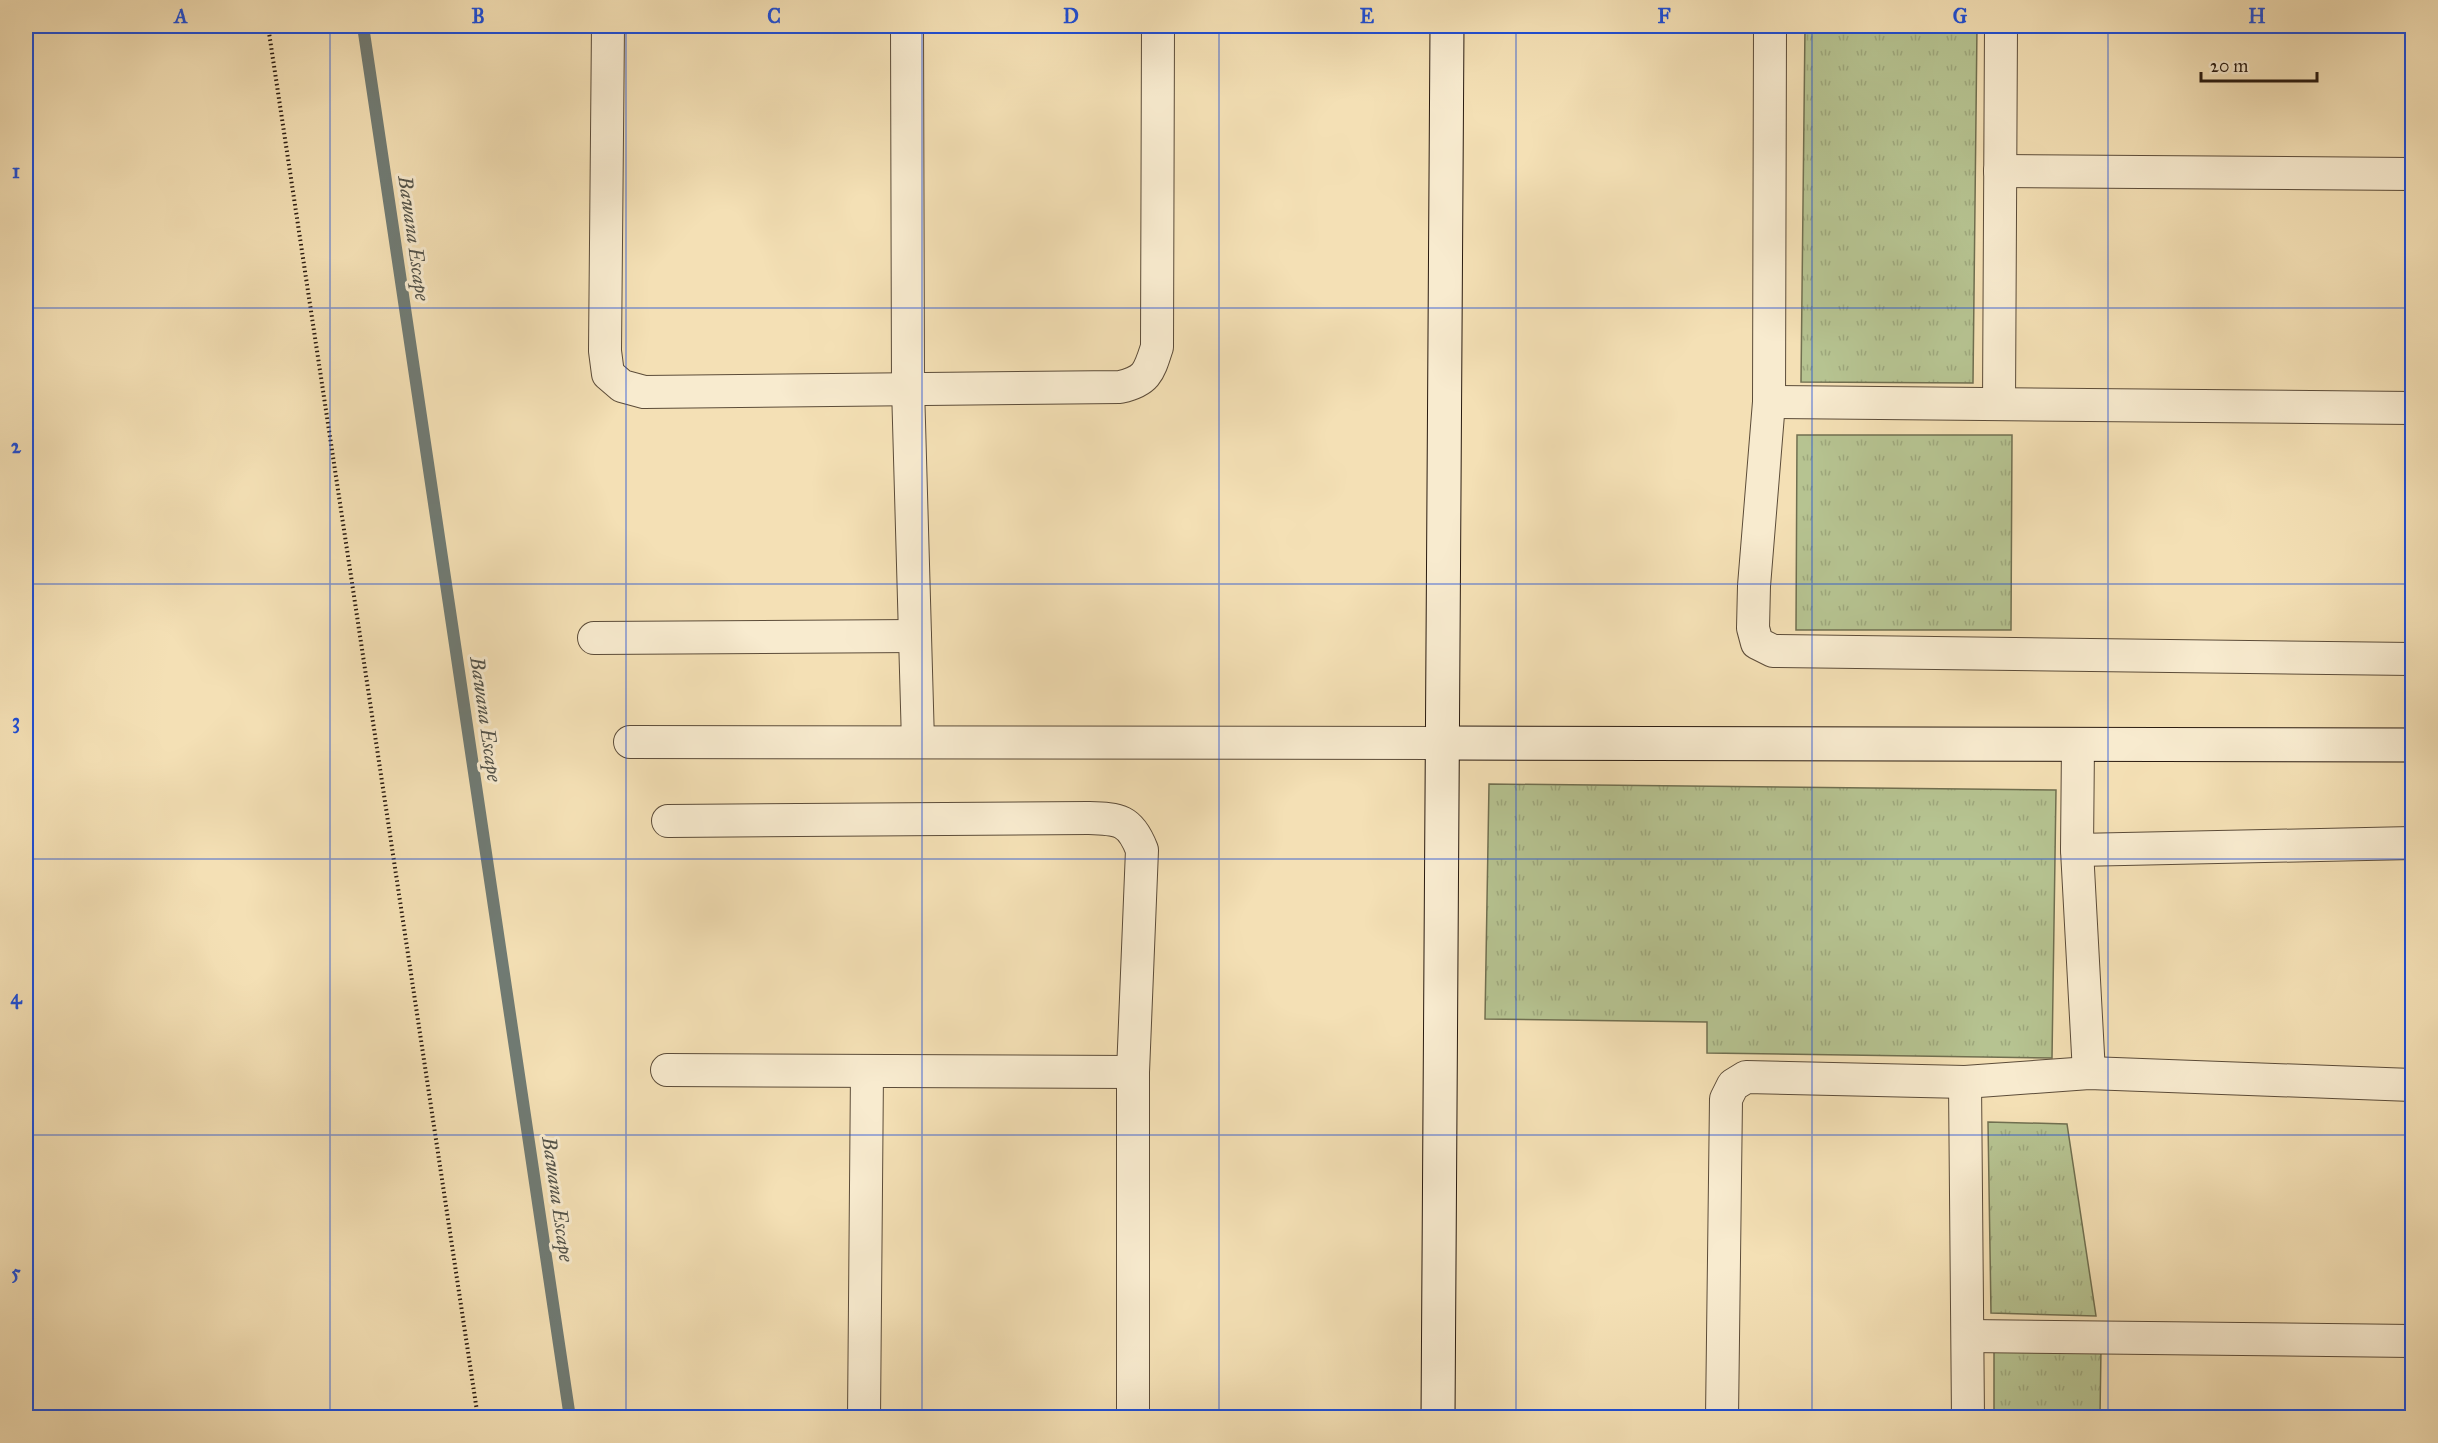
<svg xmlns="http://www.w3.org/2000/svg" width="2438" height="1443" font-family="'IM FELL Great Primer',serif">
  <defs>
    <pattern id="park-tufts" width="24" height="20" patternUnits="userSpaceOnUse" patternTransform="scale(1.5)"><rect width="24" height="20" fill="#b6c391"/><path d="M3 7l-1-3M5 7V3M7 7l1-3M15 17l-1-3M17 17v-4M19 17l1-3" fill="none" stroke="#9da77c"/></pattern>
  </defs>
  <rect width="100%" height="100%" fill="#f4e0b5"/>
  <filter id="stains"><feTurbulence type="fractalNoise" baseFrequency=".00333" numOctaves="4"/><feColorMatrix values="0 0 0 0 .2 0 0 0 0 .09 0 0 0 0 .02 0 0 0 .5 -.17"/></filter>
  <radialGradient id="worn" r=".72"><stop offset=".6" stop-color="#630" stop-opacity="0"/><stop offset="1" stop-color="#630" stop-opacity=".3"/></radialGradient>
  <!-- park -->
  <g fill="url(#park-tufts)" stroke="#706f50" stroke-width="1.5">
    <path d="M1805,26H1977L1973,383L1801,382Z"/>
    <path d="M1797,435H2012L2011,630H1796Z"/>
    <path d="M1489,784L2056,790L2052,1058L1707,1053V1022L1485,1019Z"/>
    <path d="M1988,1122L2067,1124L2096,1316L1991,1313Z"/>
    <path d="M1994,1347L2101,1348L2100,1417L1994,1418Z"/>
  </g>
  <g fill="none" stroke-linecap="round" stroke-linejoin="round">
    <!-- stream -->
    <path stroke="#707b74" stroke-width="12" d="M363,26L570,1418"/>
    <!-- street casing -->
    <g stroke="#5c4c39" stroke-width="34">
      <g id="street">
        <path d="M608,26L605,351L608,374L622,386L644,392L1120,387C1147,381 1149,372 1157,347L1158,26"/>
        <path d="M907,26L908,387L918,742"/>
        <path d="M1770,26L1769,402L1754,586L1753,628L1757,643L1773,651L2412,659"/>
        <path d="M2000,171L2412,174"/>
        <path d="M1769,402L2412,408"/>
        <path d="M1999,404L2001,26"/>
        <path d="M594,638L915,636"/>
        <path d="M630,742L1442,743"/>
        <path d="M2078,744L2077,850L2089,1073"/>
        <path d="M668,821L1088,818C1119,819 1130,819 1142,850L1133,1072V1418"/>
        <path d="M2077,850L2412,843"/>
        <path d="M667,1070L1133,1072"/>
        <path d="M1965,1082L1968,1418"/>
        <path d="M1969,1336L2412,1341"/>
        <path d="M864,1418L867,1071"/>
        <path d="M1722,1418L1726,1099L1733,1085L1746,1077L1965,1082L2089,1073L2412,1085"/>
      </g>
    </g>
    <!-- secondary casing -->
    <g stroke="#2a1b10" stroke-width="35">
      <g id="secondary">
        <path d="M1442,743L2412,745"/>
        <path d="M1438,1418L1447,26"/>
      </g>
    </g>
    <!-- path -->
    <path stroke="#2a1b10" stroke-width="4" stroke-dasharray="1.5 3" stroke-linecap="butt" d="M268,26L478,1418"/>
    <!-- street -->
    <use href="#street" stroke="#f8ebcf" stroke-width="32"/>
    <!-- secondary -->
    <use href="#secondary" stroke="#f8ebcf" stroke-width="33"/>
  </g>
  <!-- grid -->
  <path fill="none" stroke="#1d4ed8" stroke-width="1.5" stroke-opacity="0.55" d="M330,26V1418M626,26V1418M922,26V1418M1219,26V1418M1516,26V1418M1812,26V1418M2108,26V1418M26,308H2412M26,584H2412M26,859H2412M26,1135H2412"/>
  <g text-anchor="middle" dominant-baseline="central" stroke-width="6" stroke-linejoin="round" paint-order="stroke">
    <!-- water labels -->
    <g font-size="20" font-style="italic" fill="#53534a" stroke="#f8ebcf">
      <text transform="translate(414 238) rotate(82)">Bawana Escape</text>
      <text transform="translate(486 719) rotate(82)">Bawana Escape</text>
      <text transform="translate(558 1199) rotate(82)">Bawana Escape</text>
    </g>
  </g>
  <!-- margin -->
  <rect width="2438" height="1443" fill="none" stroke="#f4e0b5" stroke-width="66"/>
  <!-- scale -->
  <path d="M2201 72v9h116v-9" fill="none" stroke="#2a1b10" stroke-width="3"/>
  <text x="2210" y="72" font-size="18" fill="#2a1b10" stroke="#f8ebcf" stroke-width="4.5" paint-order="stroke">20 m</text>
  <rect x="33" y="33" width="2372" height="1377" fill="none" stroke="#1d4ed8" stroke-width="2"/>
  <g font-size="20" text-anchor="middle" font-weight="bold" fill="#1d4ed8">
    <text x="181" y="23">A</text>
    <text x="478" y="23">B</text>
    <text x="774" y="23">C</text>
    <text x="1071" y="23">D</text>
    <text x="1367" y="23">E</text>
    <text x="1664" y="23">F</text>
    <text x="1960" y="23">G</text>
    <text x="2257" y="23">H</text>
    <text x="16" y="178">1</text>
    <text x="16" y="453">2</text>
    <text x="16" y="728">3</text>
    <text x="16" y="1004">4</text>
    <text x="16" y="1279">5</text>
  </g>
  <rect width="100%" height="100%" filter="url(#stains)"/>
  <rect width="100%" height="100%" fill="url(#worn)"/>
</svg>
